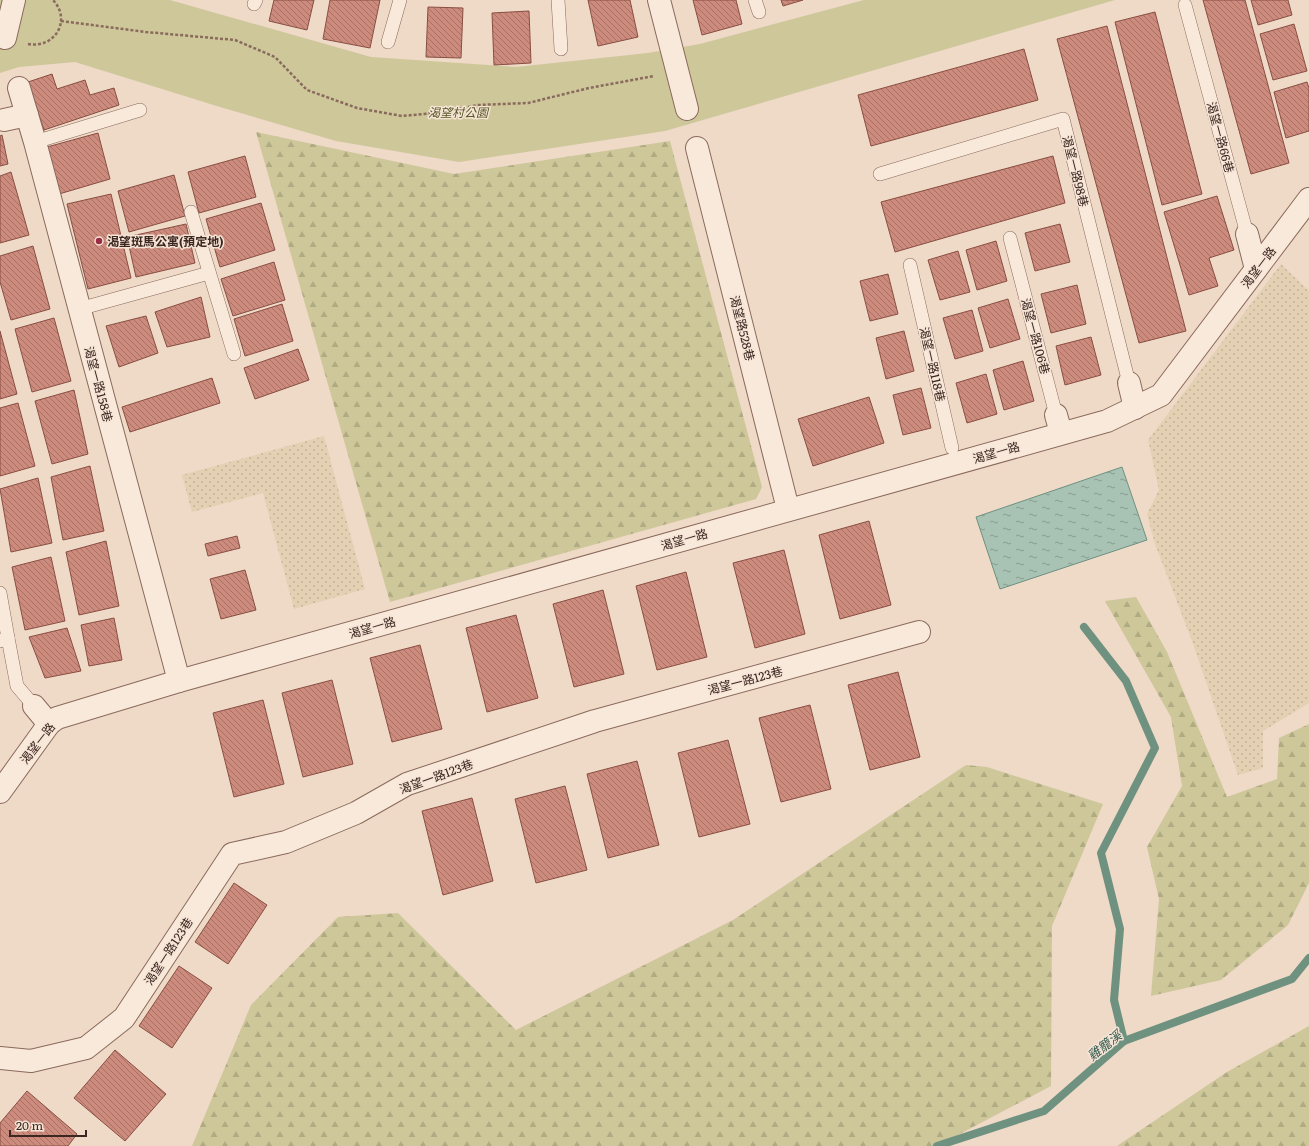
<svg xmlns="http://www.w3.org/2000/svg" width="1309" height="1146" font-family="Literata,'Noto Sans TC',serif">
  <defs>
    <pattern id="farmland-dots" width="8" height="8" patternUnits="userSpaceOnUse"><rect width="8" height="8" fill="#e4d1b4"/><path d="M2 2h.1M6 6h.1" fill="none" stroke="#c4b39a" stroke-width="1.8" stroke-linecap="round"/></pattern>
    <pattern id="forest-firs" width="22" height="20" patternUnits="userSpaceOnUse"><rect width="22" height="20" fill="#cdc79a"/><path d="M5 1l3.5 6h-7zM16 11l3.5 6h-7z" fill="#b1ab84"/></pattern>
    <pattern id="water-ripples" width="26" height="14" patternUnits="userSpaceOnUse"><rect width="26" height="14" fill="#a8c2b4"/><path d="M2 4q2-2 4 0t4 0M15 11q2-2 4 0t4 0" fill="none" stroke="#8a9d92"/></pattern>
    <pattern id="building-back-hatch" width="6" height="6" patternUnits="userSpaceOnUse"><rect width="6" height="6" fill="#cc8b7d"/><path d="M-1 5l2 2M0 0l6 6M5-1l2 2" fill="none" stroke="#a77166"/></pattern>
  </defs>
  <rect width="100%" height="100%" fill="#efd9c7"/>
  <!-- farmland -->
  <g fill="url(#farmland-dots)">
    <path d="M1281,264L1309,291V703L1263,731V768L1238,775L1193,644L1155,544L1147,514L1159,490L1148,440Z"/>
    <path d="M324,436L365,589L294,609L263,493L192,512L182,475Z"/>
  </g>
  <!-- forest -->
  <g fill="url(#forest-firs)">
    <path d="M256,132L454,174L670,141L762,487L756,499L390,602Z"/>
    <path d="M1136,597L1167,652L1227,797L1277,779L1279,738L1309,724V883L1288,925L1221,980L1151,996L1159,899L1147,847L1182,786L1171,717L1105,601Z"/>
    <path d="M966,765L987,767L1103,804L1052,926L1051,1086L937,1146H192L251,1005L338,917L398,913L516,1030L733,920Z"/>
    <path d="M1309,1026V1146H1117L1227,1072Z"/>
  </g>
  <!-- park -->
  <path fill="#cdc79a" d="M0,0H170L371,57L516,67L648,53L700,44L864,0H1115L665,131L459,162L336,141L220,107L75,62L19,67L0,73Z"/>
  <!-- water -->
  <path fill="url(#water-ripples)" stroke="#6e9180" d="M1122,467L1147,540L1000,589L976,517Z"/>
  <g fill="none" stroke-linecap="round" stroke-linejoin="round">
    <!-- stream -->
    <g stroke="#6e9180" stroke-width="8">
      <path d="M1084,627L1126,681L1155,748L1101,853L1120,929L1114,1000L1124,1041"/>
      <path d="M937,1146L1044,1111L1124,1041L1292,979L1309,958"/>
    </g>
  </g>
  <!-- building -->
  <g fill="url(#building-back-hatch)" stroke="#894e42">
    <path d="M274,0H314L307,30L269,21Z"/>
    <path d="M330,0H380L370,48L323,39Z"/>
    <path d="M588,0H630L638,37L598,46Z"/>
    <path d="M693,0H736L742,24L702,35Z"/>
    <path d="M781,0H803L783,6Z"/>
    <path d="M1203,0H1245L1289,163L1251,174Z"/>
    <path d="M1251,0H1288L1292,15L1258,25Z"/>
    <path d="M428,7L463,8L461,58L426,57Z"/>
    <path d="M529,11L531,63L494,65L492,13Z"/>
    <path d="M1155,12L1202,194L1162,205L1115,22Z"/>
    <path d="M1294,24L1307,71L1273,80L1260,34Z"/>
    <path d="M1107,26L1186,331L1139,343L1057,39Z"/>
    <path d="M1024,49L1038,100L871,146L858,95Z"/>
    <path d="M52,74L57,89L85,80L90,95L114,88L119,105L44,130L28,82Z"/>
    <path d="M1307,82L1309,88V131L1286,138L1274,92Z"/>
    <path d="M98,133L110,179L59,194L47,147Z"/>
    <path d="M2,135L8,164L0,166V136Z"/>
    <path d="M245,156L256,197L199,213L188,172Z"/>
    <path d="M1053,156L1065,203L895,252L881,202Z"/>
    <path d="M11,172L29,235L0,243V176Z"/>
    <path d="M174,175L185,216L129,232L118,191Z"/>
    <path d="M111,194L131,278L88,289L67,204Z"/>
    <path d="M1217,196L1234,250L1209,258L1218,286L1189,295L1164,212Z"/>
    <path d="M261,203L275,250L220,267L206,219Z"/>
    <path d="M186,224L195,263L136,277L127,237Z"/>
    <path d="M1060,224L1070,262L1035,271L1025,233Z"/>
    <path d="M996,241L1007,281L977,290L966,250Z"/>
    <path d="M33,246L50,309L11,320L0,282V256Z"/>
    <path d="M958,251L970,292L940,300L928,260Z"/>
    <path d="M274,262L285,300L233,316L221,279Z"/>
    <path d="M888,274L898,314L870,321L860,281Z"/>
    <path d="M1077,285L1086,324L1051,333L1041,294Z"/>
    <path d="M201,297L210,337L167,347L155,312Z"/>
    <path d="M1008,299L1020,339L990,348L978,308Z"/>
    <path d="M282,304L293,341L245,356L234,319Z"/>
    <path d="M972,310L983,351L955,359L943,318Z"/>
    <path d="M146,316L158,353L119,367L106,326Z"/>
    <path d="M54,318L71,381L32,392L15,329Z"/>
    <path d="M0,331L17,394L0,399Z"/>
    <path d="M904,331L914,371L886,379L876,338Z"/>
    <path d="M1091,337L1101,375L1065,385L1056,346Z"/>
    <path d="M298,349L309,380L255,399L244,368Z"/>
    <path d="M1023,361L1034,401L1004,410L993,370Z"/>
    <path d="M986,374L997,414L967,423L956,383Z"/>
    <path d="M212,378L220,403L130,432L122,407Z"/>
    <path d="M921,388L931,428L903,435L893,395Z"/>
    <path d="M74,390L88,454L52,464L35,401Z"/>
    <path d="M869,397L884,443L813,466L798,419Z"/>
    <path d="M18,403L35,466L0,476V408Z"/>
    <path d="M90,466L104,531L63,540L51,477Z"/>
    <path d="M38,478L52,543L11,552L0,489Z"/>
    <path d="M869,521L891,605L840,619L819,535Z"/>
    <path d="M237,536L240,548L208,556L205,544Z"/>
    <path d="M106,541L119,606L79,615L66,552Z"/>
    <path d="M784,550L805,634L755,648L733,563Z"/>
    <path d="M51,557L65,621L25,630L12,567Z"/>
    <path d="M245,570L256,610L221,619L210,579Z"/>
    <path d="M686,572L707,657L657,670L636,586Z"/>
    <path d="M603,590L624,674L574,687L553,604Z"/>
    <path d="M516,615L538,698L487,712L466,628Z"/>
    <path d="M114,618L122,660L89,666L81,625Z"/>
    <path d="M67,628L81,671L45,678L29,637Z"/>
    <path d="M420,645L442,729L392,742L370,658Z"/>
    <path d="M898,672L920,757L870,770L848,685Z"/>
    <path d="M332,680L353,764L303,777L282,693Z"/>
    <path d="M263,700L284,784L234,797L213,713Z"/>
    <path d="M810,705L831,789L781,802L759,718Z"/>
    <path d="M728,740L750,824L699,837L678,753Z"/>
    <path d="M637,761L659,845L608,858L587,774Z"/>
    <path d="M565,786L587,870L536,883L515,799Z"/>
    <path d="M472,798L493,881L443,895L422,811Z"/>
    <path d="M234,883L267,905L228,964L195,942Z"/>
    <path d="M179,966L212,988L172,1048L139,1026Z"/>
    <path d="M115,1050L166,1094L125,1141L74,1098Z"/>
    <path d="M27,1091L77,1134L68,1146H0V1123Z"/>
  </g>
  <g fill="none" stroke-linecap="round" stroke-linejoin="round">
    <!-- service casing -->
    <g stroke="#8a6a5c" stroke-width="14">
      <g id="service">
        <path d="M558,0L561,49"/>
        <path d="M755,0L759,12"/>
        <path d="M254,4L256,0"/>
        <path d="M1185,5L1247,234"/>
        <path d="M388,42L400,0"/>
        <path d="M35,142L140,110"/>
        <path d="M880,174L1063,119L1129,383"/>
        <path d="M191,212L234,354"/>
        <path d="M1010,238L1056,415"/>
        <path d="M910,265L952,448"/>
        <path d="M79,309L209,273"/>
        <path d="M0,593L8,638"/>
        <path d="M0,641L8,638L17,686L34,706"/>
      </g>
    </g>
    <!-- minor casing -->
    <g stroke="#8a6a5c" stroke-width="24">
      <g id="minor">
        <path d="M659,0L687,109"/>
        <path d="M5,38L14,0"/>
        <path d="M19,88L35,142L179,681"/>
        <path d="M4,120L27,115"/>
        <path d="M697,148L788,509"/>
        <path d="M1247,234L1256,269"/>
        <path d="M1129,383L1135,408"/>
        <path d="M1056,415L1061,433"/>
        <path d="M34,706L49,724"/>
        <path d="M0,792L49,724L57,718L179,681L1107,421L1161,395L1309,199"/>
        <path d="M0,1058L31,1061L86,1048L124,1018L232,854L286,842L356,813L407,784L595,721L919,632"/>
      </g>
    </g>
    <!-- path -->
    <g stroke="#8a6a5c" stroke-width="2.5" stroke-dasharray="3 2" stroke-linecap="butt">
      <path d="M61,21L146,32L235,40L275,57L307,90L357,108L402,116L445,112L478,105L528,103L589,88L654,76"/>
      <path d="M28,44C55,49 72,20 53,0"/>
    </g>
    <!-- service -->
    <use href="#service" stroke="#f9e9da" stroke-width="13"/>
    <!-- minor -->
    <use href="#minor" stroke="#f9e9da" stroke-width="22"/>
  </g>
  <!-- markers -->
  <circle fill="#992c46" stroke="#f6e5d6" stroke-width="1.5" cx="99" cy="241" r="4"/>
  <g text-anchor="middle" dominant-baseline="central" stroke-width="3" stroke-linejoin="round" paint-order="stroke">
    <!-- park labels -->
    <g font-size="12" font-style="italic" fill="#565726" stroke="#f6e5d6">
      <text x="458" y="112">渴望村公園</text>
    </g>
    <!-- street labels -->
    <g font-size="12" fill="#3b2620" stroke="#f6e5d6">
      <text transform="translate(1221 137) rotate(75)">渴望一路66巷</text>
      <text transform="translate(1076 171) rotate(76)">渴望一路98巷</text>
      <text transform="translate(1258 267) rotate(-53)">渴望一路</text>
      <text transform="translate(743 328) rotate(76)">渴望路528巷</text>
      <text transform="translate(1036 336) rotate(75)">渴望一路106巷</text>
      <text transform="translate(933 364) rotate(77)">渴望一路118巷</text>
      <text transform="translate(99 384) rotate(75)">渴望一路158巷</text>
      <text transform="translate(996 452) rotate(-16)">渴望一路</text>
      <text transform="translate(684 539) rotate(-16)">渴望一路</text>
      <text transform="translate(372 627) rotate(-16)">渴望一路</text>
      <text transform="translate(745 680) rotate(-15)">渴望一路123巷</text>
      <text transform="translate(37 743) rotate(-52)">渴望一路</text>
      <text transform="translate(436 776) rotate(-20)">渴望一路123巷</text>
      <text transform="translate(168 951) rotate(-57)">渴望一路123巷</text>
    </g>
    <!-- poi labels -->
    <g font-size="12" font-weight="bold" fill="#3b2620" stroke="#f6e5d6" text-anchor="start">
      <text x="107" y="241">渴望斑馬公寓(預定地)</text>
    </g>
    <!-- water labels -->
    <g font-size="13" font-style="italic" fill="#2f5a4d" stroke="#f6e5d6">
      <text transform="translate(1104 1045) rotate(-38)">雞籠溪</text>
    </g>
  </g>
  <!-- scale -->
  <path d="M10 1130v6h76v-6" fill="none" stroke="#3b2620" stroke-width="2"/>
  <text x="16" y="1130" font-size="12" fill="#3b2620" stroke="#f6e5d6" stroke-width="3" paint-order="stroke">20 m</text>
</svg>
